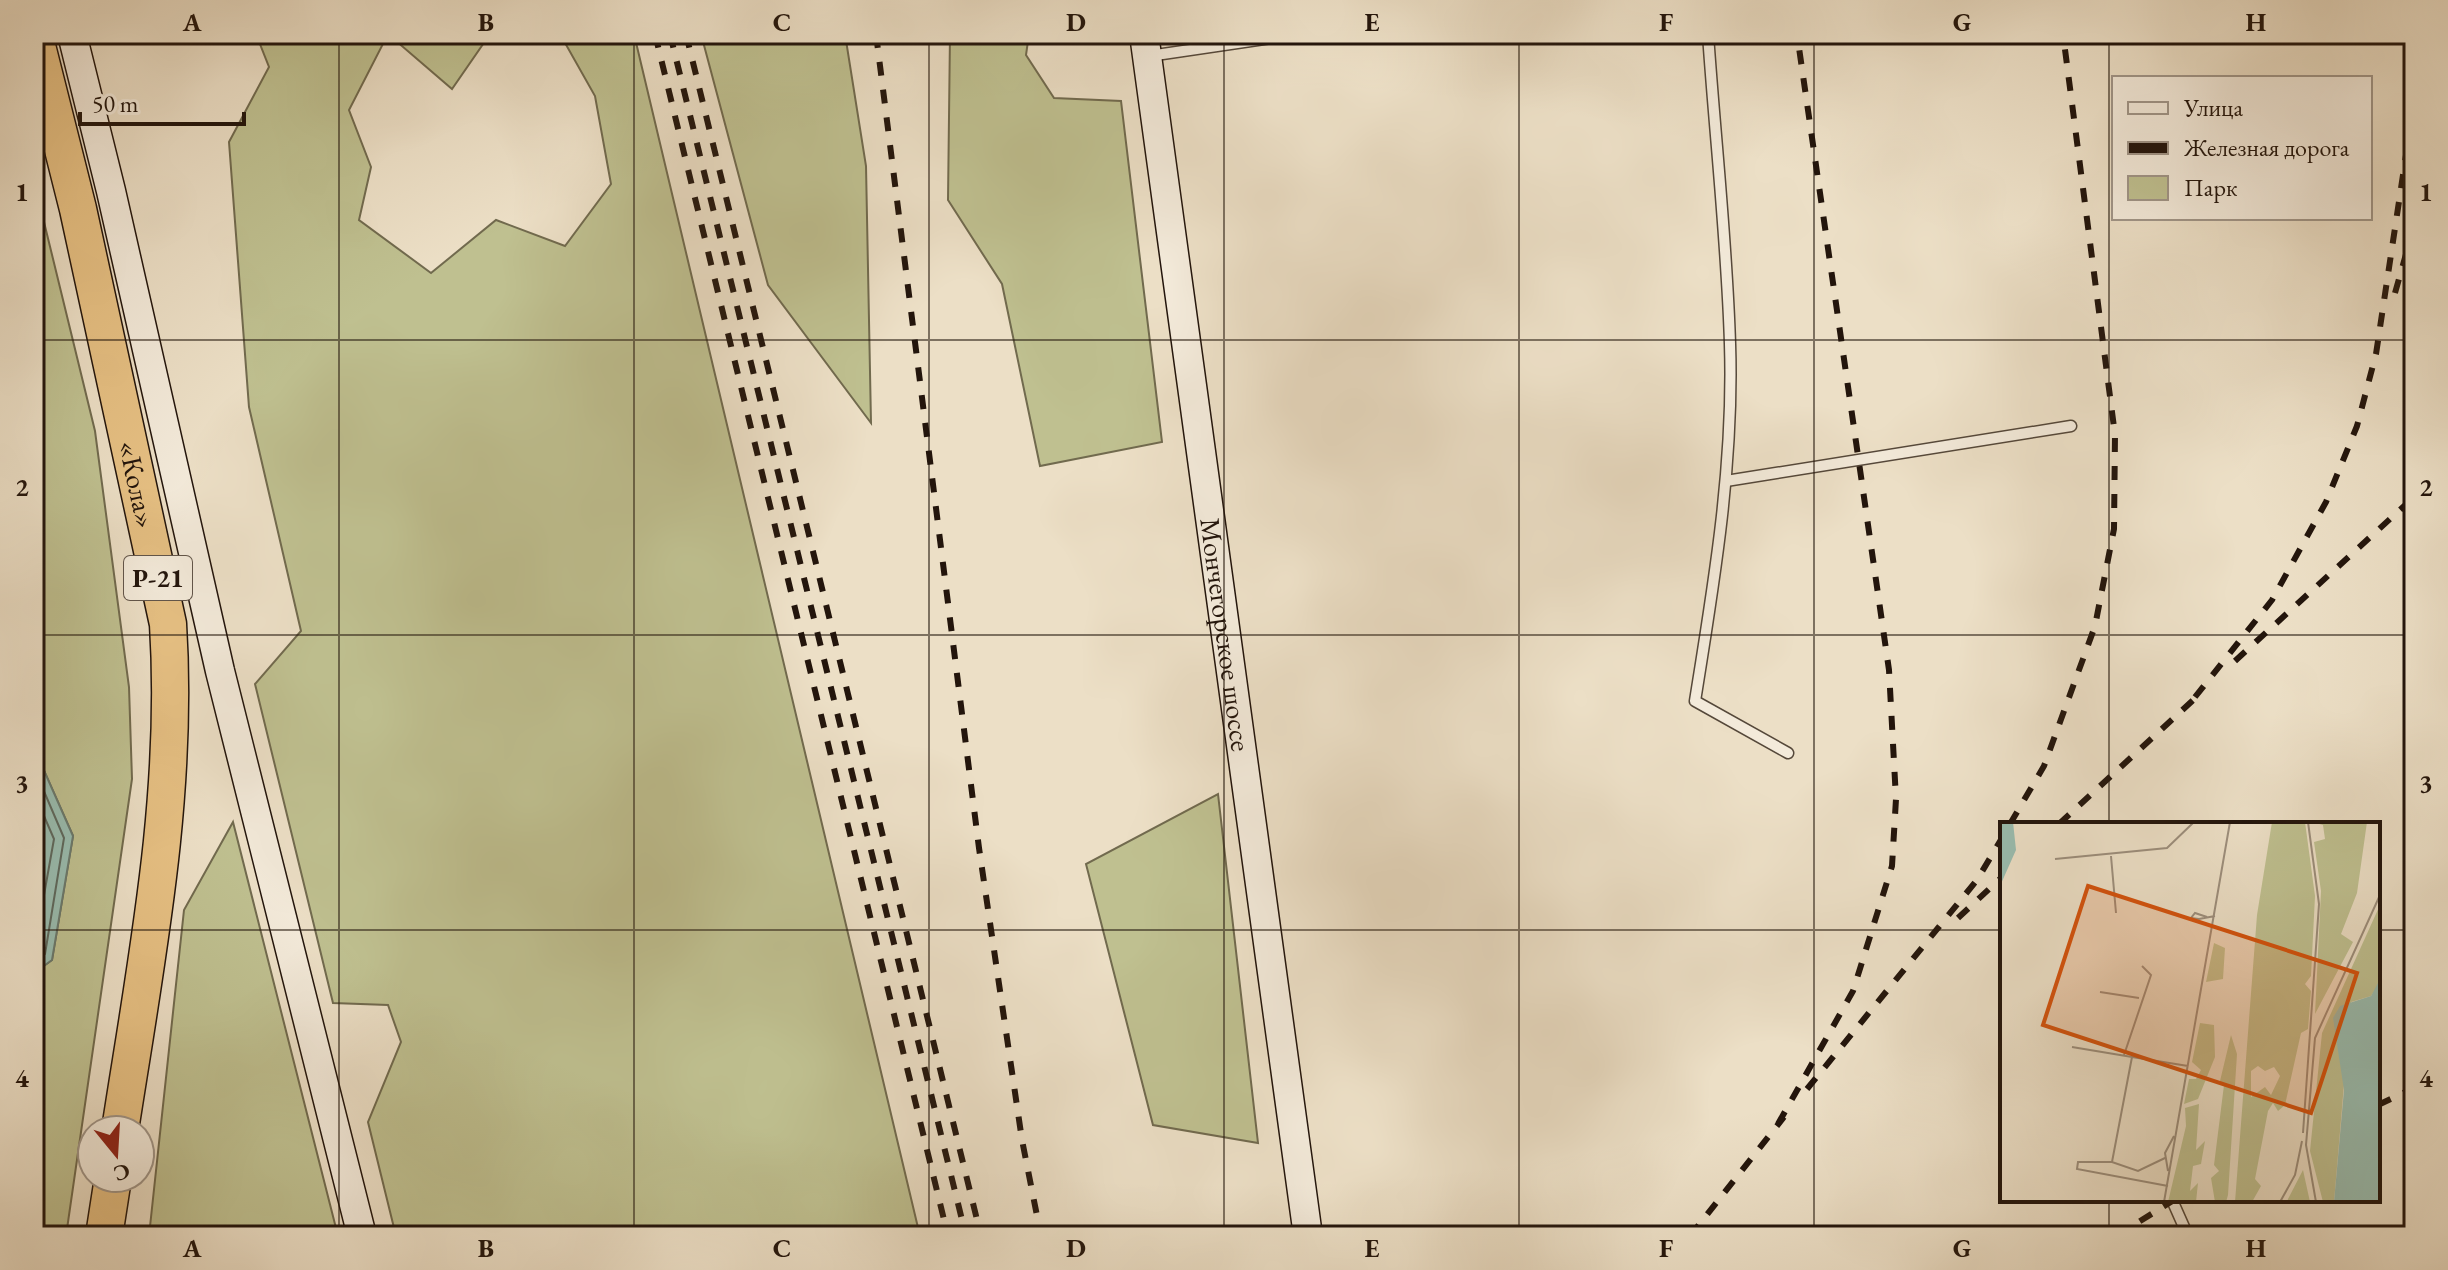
<svg xmlns="http://www.w3.org/2000/svg" width="2448" height="1270" font-family="'EB Garamond',serif">
  <rect width="100%" height="100%" fill="#ecdfc6"/>
  <filter id="stains"><feTurbulence type="fractalNoise" baseFrequency=".0025" numOctaves="4"/><feColorMatrix values="0 0 0 0 .2 0 0 0 0 .09 0 0 0 0 .02 0 0 0 .5 -.17"/></filter>
  <radialGradient id="worn" r=".72"><stop offset=".6" stop-color="#630" stop-opacity="0"/><stop offset="1" stop-color="#630" stop-opacity=".3"/></radialGradient>
  <!-- green -->
  <g fill="#bfc090" stroke="#716a4e" stroke-width="2">
    <path d="M256,34H490L452,89L388,34L349,110L371,167L359,220L431,273L496,220L565,246L611,184L595,96L560,34H634L920,1236H396L368,1122L401,1042L388,1005L333,1003L255,684L301,631L249,407L229,142L269,67Z"/>
    <path d="M701,34H845L866,166L871,423L768,285Z"/>
    <path d="M950,34H1029L1026,55L1054,98L1121,101L1162,442L1040,466L1002,284L948,200Z"/>
    <path d="M34,181L95,431L129,687L132,779L66,1236H34V973L52,960L73,836L34,748Z"/>
    <path d="M1218,794L1258,1143L1153,1125L1086,864Z"/>
    <path d="M233,822L338,1236H149L184,910Z"/>
  </g>
  <!-- water -->
  <path fill="#99bdb0" stroke="#6a7a6e" stroke-width="2" d="M34,748L73,836L52,960L34,973Z"/>
  <g fill="none" stroke-linecap="round" stroke-linejoin="round">
    <!-- shore -->
    <g stroke="#5e695e" stroke-width="2">
      <path d="M34,768L64,838L45,954L34,963"/>
      <path d="M34,793L54,839L34,951"/>
    </g>
    <!-- lane casing -->
    <g stroke="#55483a" stroke-width="13">
      <g id="lane">
        <path d="M1708,34C1715,137 1727,241 1730,344C1734,464 1714,583 1695,701L1788,753"/>
        <path d="M1149,56L1299,34"/>
        <path d="M1726,481L2071,426"/>
        <path d="M2172,1200L2188,1236"/>
      </g>
    </g>
    <!-- secondary casing -->
    <g stroke="#23150c" stroke-width="31">
      <g id="secondary">
        <path d="M72,34L111,191L220,671L362,1236"/>
        <path id="s1" d="M1144,34L1308,1236"/>
      </g>
    </g>
    <!-- highway casing -->
    <g stroke="#23150c" stroke-width="39">
      <g id="highway">
        <path id="s2" d="M34,34L78,209L168,624C179,795 146,962 120,1130"/>
        <path d="M104,1236L113,1178"/>
      </g>
    </g>
    <!-- lane -->
    <use href="#lane" stroke="#f3eada" stroke-width="10"/>
    <!-- secondary -->
    <use href="#secondary" stroke="#f3eada" stroke-width="28"/>
    <!-- highway -->
    <use href="#highway" stroke="#e6c083" stroke-width="36"/>
    <!-- rail -->
    <g stroke="#23150c" stroke-width="6" stroke-dasharray="14 14" stroke-linecap="butt">
      <path d="M655,34L948,1236"/>
      <path d="M670,34L966,1236"/>
      <path d="M686,34L981,1236"/>
      <path d="M876,34L979,848L1022,1140L1041,1236"/>
      <path d="M2395,293L2414,226"/>
      <path d="M2235,661L2414,497"/>
      <path d="M2195,697L2272,600L2326,502L2357,426L2376,354L2414,102"/>
      <path d="M2010,824L2044,766L2095,626L2114,529L2115,435L2063,34"/>
      <path d="M2059,824L2203,691"/>
      <path d="M1958,918L2002,877"/>
      <path d="M1807,1089L1977,880L2002,838"/>
      <path d="M2378,1105L2414,1088"/>
      <path d="M1778,1124L1853,991L1892,866L1896,799L1889,670L1797,34"/>
      <path d="M1690,1236L1784,1117"/>
      <path d="M2116,1236L2174,1200"/>
    </g>
  </g>
  <!-- grid -->
  <path fill="none" stroke="#23150c" stroke-width="2" stroke-opacity="0.55" d="M339,34V1236M634,34V1236M929,34V1236M1224,34V1236M1519,34V1236M1814,34V1236M2109,34V824M34,340H2414M34,635H2414M34,930H2002M2378,930H2414M2109,1200V1236"/>
  <g text-anchor="middle" dominant-baseline="central" stroke-width="8" stroke-linejoin="round" paint-order="stroke">
    <!-- shield labels -->
    <rect fill="#f3eada" stroke="#61554a" stroke-width="2" x="124" y="556" width="68" height="44" rx="6"/>
    <g font-size="26" font-weight="bold" fill="#23150c">
      <text x="158" y="578">Р-21</text>
    </g>
    <!-- street labels -->
    <g font-size="28" fill="#23150c" stroke="#f3eada">
      <text stroke="none"><textPath href="#s2" startOffset="462">«Кола»</textPath></text>
      <text stroke="none"><textPath href="#s1" startOffset="606">Мончегорское шоссе</textPath></text>
    </g>
  </g>
  <!-- overview -->
  <g transform="translate(2000 822)">
    <rect width="380" height="380" fill="#ecdfc6"/>
    <path d="M272,0H305L315,74L311,154L305,162L311,169L308,207L301,211L285,283L278,289L273,281L268,289L255,357L261,364L252,380H235L257,93ZM258,244L265,249L274,245L280,254L271,273L265,265L251,275V249ZM312,0H367L357,71L341,112L353,120L315,192L321,69L314,20L325,17L323,3ZM380,83V161L371,174L351,180L334,380H323L310,329L322,211ZM214,121L225,126L223,157L206,160ZM200,201L214,203L215,235L198,277L184,282L189,257H196L201,248L192,240ZM231,213L237,232L228,373L226,380H215L211,356L219,349L214,343L224,263L220,259ZM199,282L196,328L205,319L201,342L193,344L190,369L198,361L196,380H168L186,304L185,286ZM303,348L310,380H287L288,377Z" fill="#bfc090" fill-rule="evenodd"/>
    <path d="M0,0H13L16,28L0,64ZM378,161L380,380H334L344,268L333,196L340,184L371,174Z" fill="#99bdb0"/>
    <path fill="none" stroke="#9c8e7c" stroke-width="2" d="M111,34L116,91M55,37L167,26L194,0M207,95L195,91L191,96L199,97L215,94M100,170L139,176M72,225L132,235M124,233L151,153L142,144M303,311L319,82L308,0M165,336L138,349L112,340H78L77,347L168,364M112,340L132,235L188,244M168,349L165,331L174,314M164,380L230,0M280,380L295,353L302,319M316,380L306,323L315,216L380,73"/>
    <path fill="#d4520c" fill-opacity="0.15" stroke="#d4520c" stroke-width="4" d="M88,64L357,151L311,291L43,203Z"/>
    <rect width="380" height="380" fill="none" stroke="#23150c" stroke-width="4"/>
  </g>
  <!-- margin -->
  <rect width="2448" height="1270" fill="none" stroke="#ecdfc6" stroke-width="88"/>
  <!-- legend -->
  <rect x="2112" y="76" width="260" height="144" fill="#f3eada" stroke="#a09588" stroke-width="2"/>
  <rect x="2128" y="102" width="40" height="12" fill="#f3eada" stroke="#a09588" stroke-width="2"/>
  <text x="2184" y="116" font-size="24" fill="#23150c">Улица</text>
  <rect x="2128" y="142" width="40" height="12" fill="#23150c" stroke="#a09588" stroke-width="2"/>
  <text x="2184" y="156" font-size="24" fill="#23150c">Железная дорога</text>
  <rect x="2128" y="176" width="40" height="24" fill="#bfc090" stroke="#a09588" stroke-width="2"/>
  <text x="2184" y="196" font-size="24" fill="#23150c">Парк</text>
  <!-- north arrow -->
  <g transform="translate(116 1154) rotate(162)"><circle r="38" fill="#f3eada" stroke="#a09588" stroke-width="2"/>
  <path d="M0-6L14 30L0 20L-14 30Z" fill="#8f2418"/>
  <text y="-12" font-size="22" font-weight="bold" text-anchor="middle" fill="#23150c">С</text>
  </g>
  <!-- scale -->
  <path d="M80 112v12h164v-12" fill="none" stroke="#23150c" stroke-width="4"/>
  <text x="92" y="112" font-size="24" fill="#23150c" stroke="#f3eada" stroke-width="6" paint-order="stroke">50 m</text>
  <rect x="44" y="44" width="2360" height="1182" fill="none" stroke="#23150c" stroke-width="3"/>
  <g font-size="26" text-anchor="middle" font-weight="bold" fill="#23150c">
    <text x="192" y="31">A</text>
    <text x="486" y="31">B</text>
    <text x="782" y="31">C</text>
    <text x="1076" y="31">D</text>
    <text x="1372" y="31">E</text>
    <text x="1666" y="31">F</text>
    <text x="1962" y="31">G</text>
    <text x="2256" y="31">H</text>
    <text x="22" y="201">1</text>
    <text x="2426" y="201">1</text>
    <text x="22" y="496">2</text>
    <text x="2426" y="496">2</text>
    <text x="22" y="792">3</text>
    <text x="2426" y="792">3</text>
    <text x="22" y="1087">4</text>
    <text x="2426" y="1087">4</text>
    <text x="192" y="1257">A</text>
    <text x="486" y="1257">B</text>
    <text x="782" y="1257">C</text>
    <text x="1076" y="1257">D</text>
    <text x="1372" y="1257">E</text>
    <text x="1666" y="1257">F</text>
    <text x="1962" y="1257">G</text>
    <text x="2256" y="1257">H</text>
  </g>
  <rect width="100%" height="100%" filter="url(#stains)"/>
  <rect width="100%" height="100%" fill="url(#worn)"/>
</svg>
